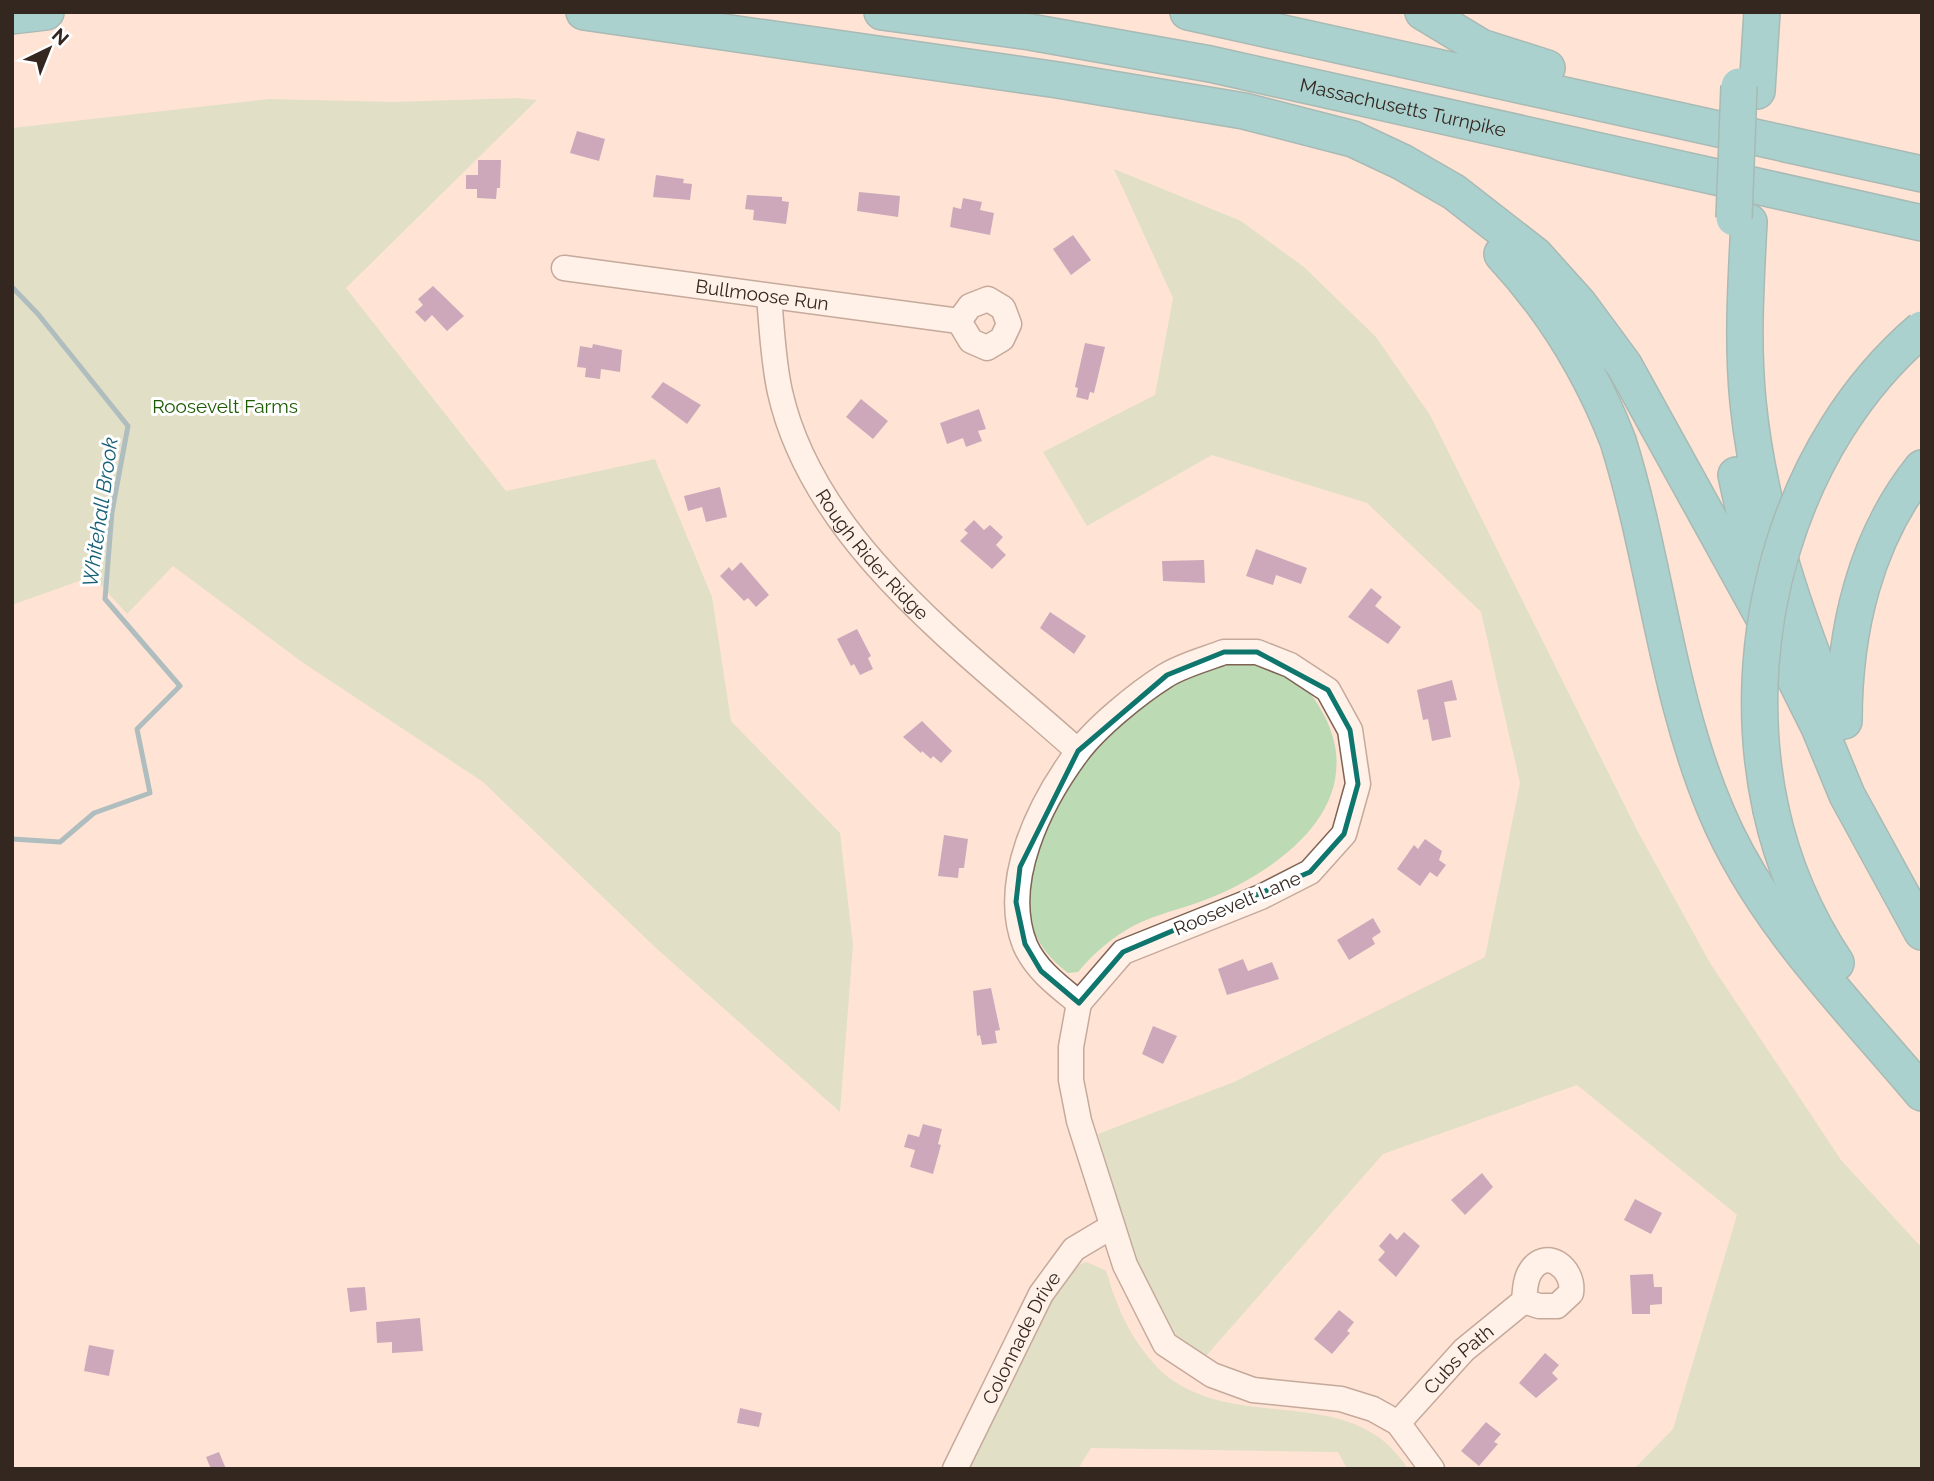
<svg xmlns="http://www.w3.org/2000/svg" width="1934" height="1481" font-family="Raleway,sans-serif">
  <rect width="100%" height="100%" fill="#ffe4d6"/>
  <!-- green -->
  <g fill="#bcdab4">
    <path d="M515,98L537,100L346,288L506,491L655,459L712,597L731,721L840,833L853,945L840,1112L656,948L483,782L302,662L173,566L127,614L93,576L12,605V128L269,99L394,102Z"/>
    <path d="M1114,169L1241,221L1304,267L1376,337L1430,415L1637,830L1710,963L1841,1160L1922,1248V1469H1634L1673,1429L1737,1215L1577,1085L1383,1154L1199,1364L1177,1347L1136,1270L1098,1134L1234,1082L1485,957L1520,783L1481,612L1367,503L1212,455L1087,526L1043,452L1155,395L1173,298Z"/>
    <path d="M1245,660C1259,665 1277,668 1290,676C1312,688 1331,722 1335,746C1349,823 1266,876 1205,900C1181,909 1157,914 1135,925C1112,937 1094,953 1078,972L1068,973C1051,960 1037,944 1031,923C1010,849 1097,732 1156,693C1184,674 1212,666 1245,660Z"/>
    <path d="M1086,1262L1105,1270C1110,1278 1110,1287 1114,1295C1124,1324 1140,1351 1162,1372C1235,1436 1352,1379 1408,1469H1347L1338,1452L1091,1448L1078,1469H968C985,1434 1055,1268 1086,1262Z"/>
  </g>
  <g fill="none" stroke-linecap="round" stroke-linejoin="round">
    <!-- stream -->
    <g stroke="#508fa3" stroke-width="5">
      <path d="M12,287L38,314L128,426L112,512L105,599L180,686L137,729L150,793L94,813L60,842L12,839"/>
      <path d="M12,1468L13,1469"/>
    </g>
  </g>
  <!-- building -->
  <g fill="#906199">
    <path d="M577,131L605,139L599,161L570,153Z"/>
    <path d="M478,160H501L500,188H497L496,199L477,198V189H466V175H478Z"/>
    <path d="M656,175L684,179L683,183L692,184L690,200L653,197Z"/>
    <path d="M859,192L900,196L898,217L857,211Z"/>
    <path d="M747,195L782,197V201L789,202L786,224L753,220L754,210L745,209Z"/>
    <path d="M963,198L982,202L980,210L994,213L990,235L950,227L953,207L961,209Z"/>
    <path d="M1073,235L1091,260L1071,275L1053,249Z"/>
    <path d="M433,286L464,316L447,331L432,315L425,322L415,312L423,305L418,299Z"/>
    <path d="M1085,343L1105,347L1094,393L1090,392L1088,400L1076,397L1078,388L1075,387Z"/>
    <path d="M593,344L622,350L620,372L601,369L600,379L585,377L586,368L577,367L580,346L592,348Z"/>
    <path d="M663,382L701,405L687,424L651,397Z"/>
    <path d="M861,399L888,421L873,439L846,417Z"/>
    <path d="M979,409L986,429L978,431L982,441L966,447L963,438L947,444L940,423Z"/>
    <path d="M720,487L727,517L706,522L702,507L688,511L684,496Z"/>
    <path d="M974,520L984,530L990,525L1003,537L996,545L1006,555L992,569L960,541L968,533L964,530Z"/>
    <path d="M1256,549L1307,568L1301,584L1276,575L1273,585L1246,576Z"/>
    <path d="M1204,560L1205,583L1163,581L1162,561Z"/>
    <path d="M741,562L769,595L756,607L748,598L744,601L720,576L729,567L732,571Z"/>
    <path d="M1371,588L1382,597L1375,606L1401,627L1388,644L1348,617Z"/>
    <path d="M1050,612L1086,636L1074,654L1040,628Z"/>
    <path d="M857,629L871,656L868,658L873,669L860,675L854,664L851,666L837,639Z"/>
    <path d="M1452,680L1457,700L1444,702L1451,737L1432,741L1428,719L1423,720L1417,690Z"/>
    <path d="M922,721L952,751L941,763L933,756L931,759L922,751L921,753L903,737Z"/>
    <path d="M944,835L968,839L964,868H959L958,878L938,876Z"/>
    <path d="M1425,839L1442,851L1439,860L1446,865L1437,877L1430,872L1420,886L1397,869L1414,845L1418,849Z"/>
    <path d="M1373,918L1381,932L1372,938L1375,944L1349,960L1337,940Z"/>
    <path d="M1243,959L1248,971L1272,962L1279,979L1227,995L1218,969Z"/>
    <path d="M991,988L1000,1030L995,1031L997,1043L982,1045L980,1035L977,1036L973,991Z"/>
    <path d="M1153,1026L1177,1036L1163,1064L1142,1054Z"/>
    <path d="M923,1124L942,1129L938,1144L941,1145L933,1174L910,1167L915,1150L904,1147L908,1134L919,1137Z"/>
    <path d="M1482,1173L1493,1187L1465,1215L1451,1200Z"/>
    <path d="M1635,1199L1662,1213L1651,1234L1624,1220Z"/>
    <path d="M1404,1232L1420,1246L1396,1277L1378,1260L1385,1252L1379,1246L1390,1233L1397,1240Z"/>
    <path d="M1653,1274L1654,1287H1662V1304L1650,1305V1314H1632L1630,1275Z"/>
    <path d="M365,1287L367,1310L350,1312L347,1288Z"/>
    <path d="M1339,1310L1354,1322L1347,1331L1350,1333L1332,1354L1314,1339Z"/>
    <path d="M420,1318L423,1351L392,1353V1342L377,1343L376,1322Z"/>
    <path d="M89,1345L114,1350L109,1376L84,1371Z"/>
    <path d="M1545,1353L1559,1365L1552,1373L1558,1379L1536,1398L1519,1383Z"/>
    <path d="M740,1408L762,1413L759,1427L737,1423Z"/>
    <path d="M1486,1422L1501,1434L1494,1442L1498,1444L1479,1466L1461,1451Z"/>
    <path d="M219,1452L226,1469H211L206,1457Z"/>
  </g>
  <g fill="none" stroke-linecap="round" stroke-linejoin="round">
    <!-- minor casing -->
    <g stroke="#7f6353" stroke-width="27">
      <g id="minor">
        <path id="s1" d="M564,268L959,321L970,306L988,299L1003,308L1009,324L1002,339L987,348L971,341L959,321"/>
        <path id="s2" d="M769,297C772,329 773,361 780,392C814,544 968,652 1078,751"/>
        <path d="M1224,652H1257L1290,665L1328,690L1350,730L1358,784L1344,834L1310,872L1261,897L1123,952L1079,1003C1058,986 1036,970 1025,945C1000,882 1040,803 1077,753C1096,727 1138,693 1165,676C1182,665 1206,659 1224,652Z"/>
        <path d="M1079,1003L1071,1047V1080L1079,1121L1125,1265L1165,1344L1212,1375L1253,1390L1341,1399L1373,1409L1398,1423L1432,1469"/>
        <path id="s3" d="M1398,1423L1464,1350L1524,1301C1525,1291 1525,1280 1530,1272C1545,1246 1575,1268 1571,1293L1557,1306H1539L1524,1301"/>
        <path id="s4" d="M955,1469L1041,1294L1074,1249L1111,1227"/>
      </g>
    </g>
    <!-- highway casing -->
    <g stroke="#3f878c" stroke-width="38">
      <g id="highway">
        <path d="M584,12L1058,80L1244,111L1353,139L1402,162L1454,192L1535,255L1579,304L1624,365L1771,631L1819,727L1847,795L1922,932"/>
        <path id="s5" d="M882,12L1030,32L1210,64L1922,223"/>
        <path d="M1188,12L1922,174"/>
        <path d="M1423,12L1481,47L1547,68"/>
        <path d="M12,16L46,12"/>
        <path d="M1757,91L1762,12"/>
        <path d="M1749,222C1746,282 1742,342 1748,402C1759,512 1797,621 1839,722"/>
        <path d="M1502,254C1553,309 1591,371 1618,441C1656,562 1666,693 1716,811C1761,919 1848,1005 1922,1093"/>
        <path d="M1736,475L1748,529L1767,590"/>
        <path d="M1844,721C1844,631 1865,539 1922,468"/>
        <path d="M1771,810C1783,865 1805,916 1836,963"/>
      </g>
    </g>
    <!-- minor -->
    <use href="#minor" stroke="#fff" stroke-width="24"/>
    <!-- highway -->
    <use href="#highway" stroke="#46bac6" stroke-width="35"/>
    <!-- highway-bridge casing -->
    <g stroke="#3f878c" stroke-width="38" stroke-linecap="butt">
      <g id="highway-bridge">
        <path d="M1734,218L1739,86"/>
        <path d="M1771,810C1734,641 1788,443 1922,329"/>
      </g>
    </g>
    <!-- highway-bridge -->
    <use href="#highway-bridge" stroke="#46bac6" stroke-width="35"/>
  </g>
  <!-- marked area -->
  <path d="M0 0H1934V1481H0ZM1224,652H1257L1328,690L1350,730L1358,784L1344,834L1310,872L1123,952L1079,1003L1041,971L1025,944L1016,902L1020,867L1078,751L1167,675Z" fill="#ffe4d6" fill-opacity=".55" fill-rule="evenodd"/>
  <path fill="none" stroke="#0f766e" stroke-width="5" stroke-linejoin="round" d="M1224,652H1257L1328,690L1350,730L1358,784L1344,834L1310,872L1123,952L1079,1003L1041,971L1025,944L1016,902L1020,867L1078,751L1167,675Z"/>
  <g text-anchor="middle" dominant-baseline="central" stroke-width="6" stroke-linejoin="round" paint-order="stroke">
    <!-- street labels -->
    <g font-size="19" fill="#332720" stroke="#fff">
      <text stroke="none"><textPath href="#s5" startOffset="530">Massachusetts Turnpike</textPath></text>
      <text stroke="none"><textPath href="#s1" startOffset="200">Bullmoose Run</textPath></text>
      <text stroke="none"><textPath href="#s2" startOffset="285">Rough Rider Ridge</textPath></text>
      <text transform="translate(1237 903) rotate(-23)">Roosevelt Lane</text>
      <text stroke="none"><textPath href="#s4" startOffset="147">Colonnade Drive</textPath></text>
      <text stroke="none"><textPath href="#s3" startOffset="88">Cubs Path</textPath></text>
    </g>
    <!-- park labels -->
    <g font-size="19" fill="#1d5b03" stroke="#fff">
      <text x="225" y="406">Roosevelt Farms</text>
    </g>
    <!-- water labels -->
    <g font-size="21" font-style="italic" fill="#176178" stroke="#fff">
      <text transform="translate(100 512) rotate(-82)">Whitehall Brook</text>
    </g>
  </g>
  <!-- border -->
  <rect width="1934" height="1481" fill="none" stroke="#332720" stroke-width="28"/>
  <!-- north arrow -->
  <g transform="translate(49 49) rotate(43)" stroke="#ffffff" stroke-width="5" paint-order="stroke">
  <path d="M0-5L12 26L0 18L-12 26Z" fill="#332720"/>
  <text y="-10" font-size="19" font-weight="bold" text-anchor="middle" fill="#332720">N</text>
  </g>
</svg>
